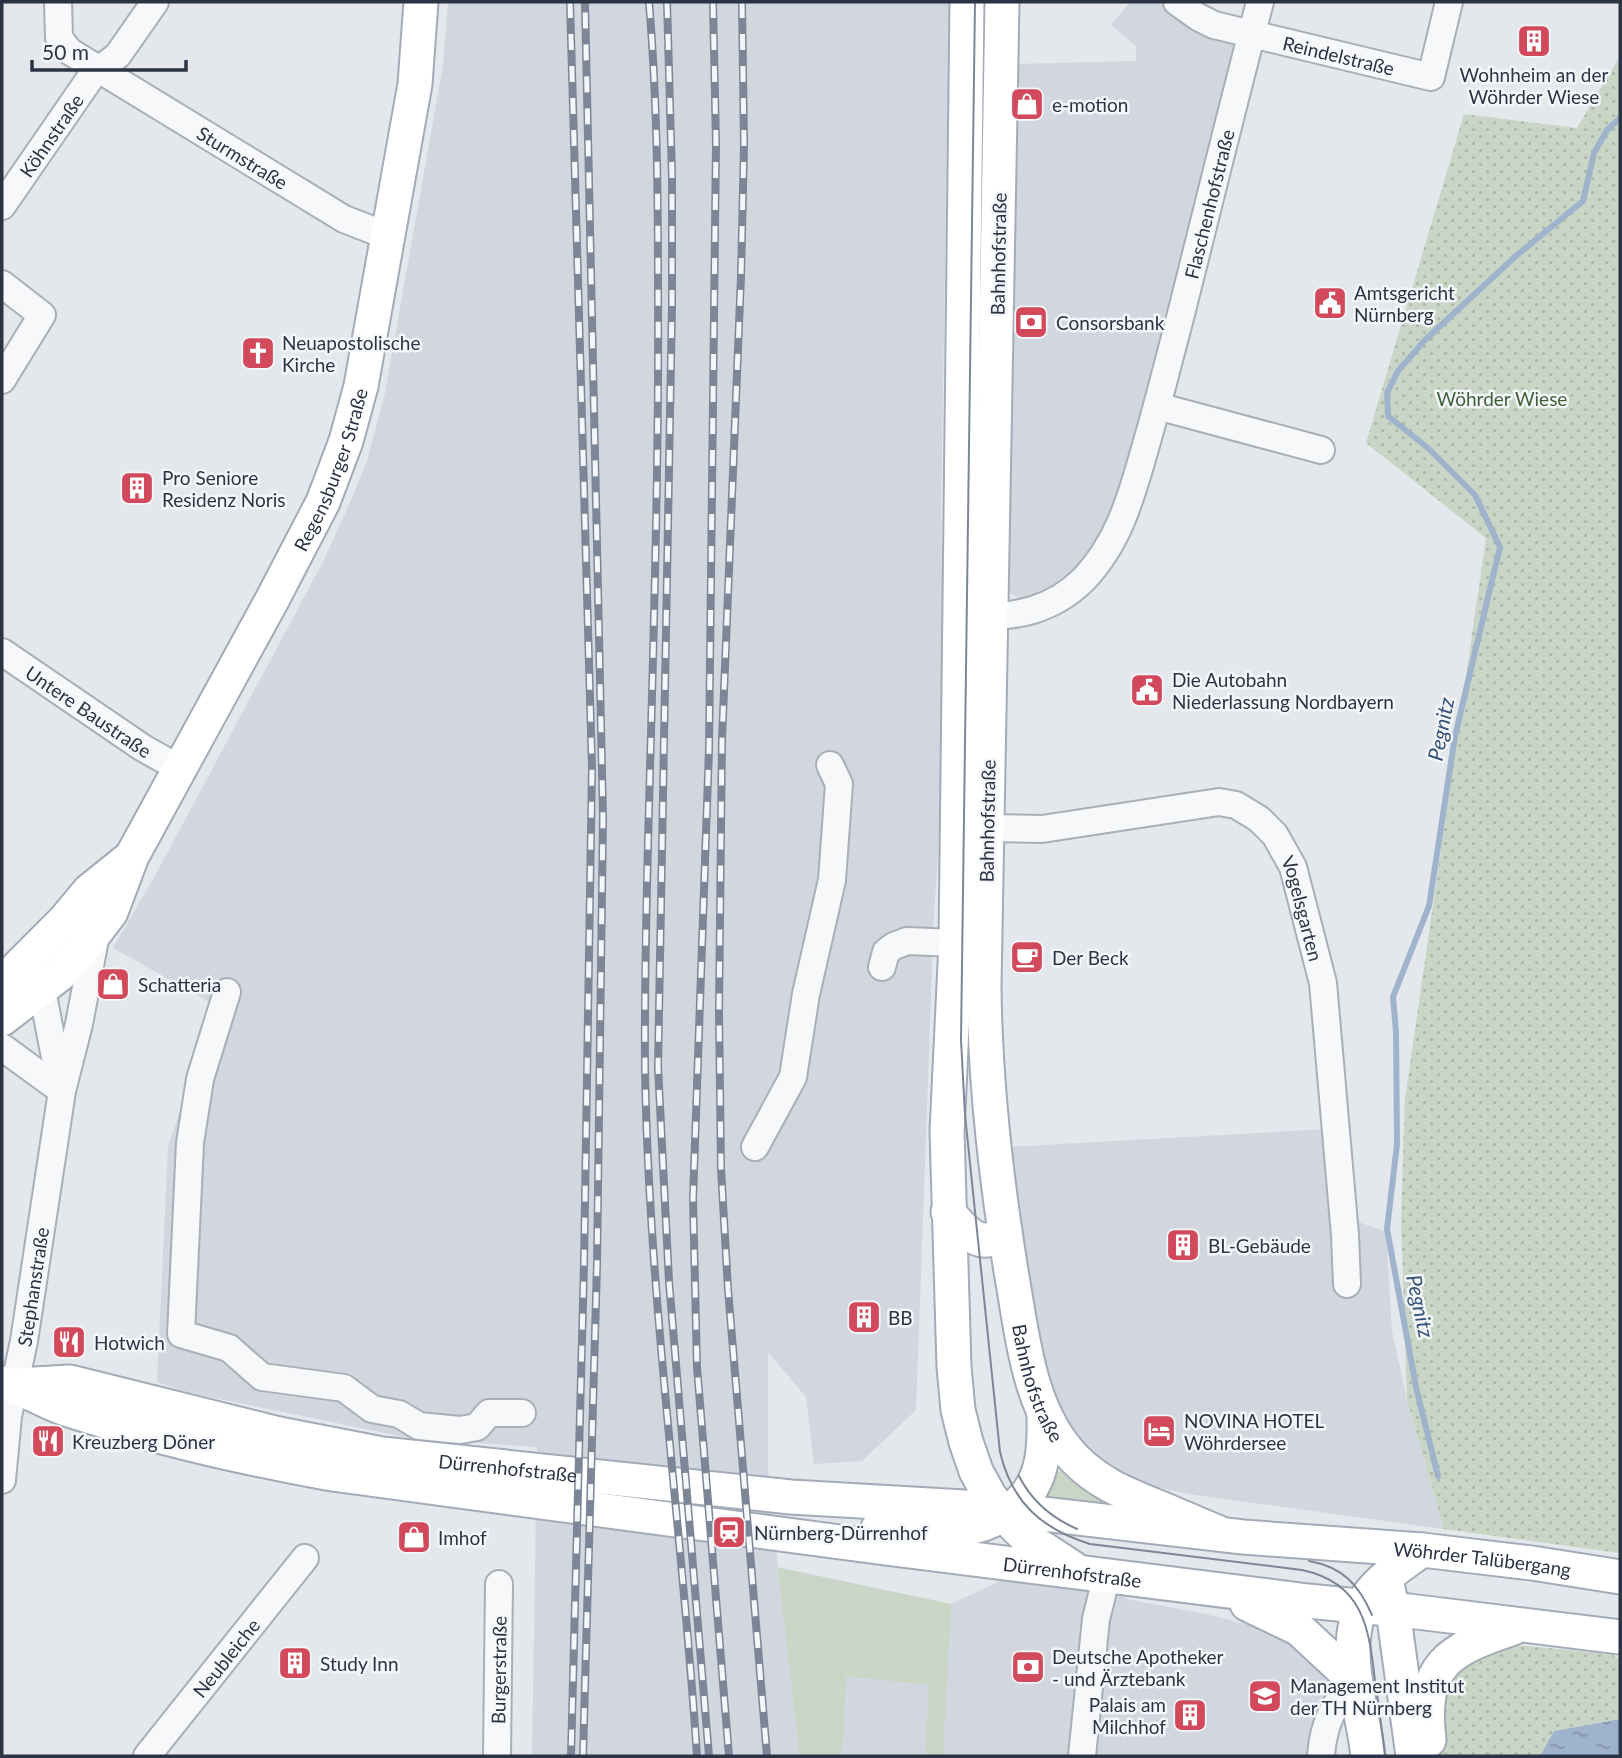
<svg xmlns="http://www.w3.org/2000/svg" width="1622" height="1758" font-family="Lato,sans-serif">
  <defs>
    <pattern id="park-dots" width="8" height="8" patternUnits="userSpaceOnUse" patternTransform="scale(1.75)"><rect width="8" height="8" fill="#c9d6c5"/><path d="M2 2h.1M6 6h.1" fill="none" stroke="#adb8ab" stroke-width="1.8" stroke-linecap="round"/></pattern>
    <pattern id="water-ripples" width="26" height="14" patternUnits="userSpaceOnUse" patternTransform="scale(1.75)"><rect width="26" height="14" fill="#9fb4cc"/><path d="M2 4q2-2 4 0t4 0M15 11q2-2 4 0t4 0" fill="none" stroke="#8293a7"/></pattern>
  </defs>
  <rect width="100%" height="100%" fill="#e4e7ec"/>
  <!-- built -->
  <g fill="#d2d6de">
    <path d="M448,2H952L947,150L941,508L945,756L934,915L916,1410L862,1461L814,1464L806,1397L768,1352V1466L778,1567L951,1604L1022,1571L1068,1576L1131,1600L1206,1614L1257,1627L1287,1641L1318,1664L1329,1682L1316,1756H532L537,1447L414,1439L186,1392L157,1382L168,1147L215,1005L113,948L156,874L324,560L352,498L367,461L385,393L443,65Z"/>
    <path d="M1130,2H1163L1177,13L1236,47L1118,517L1071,578L1029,600L1019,599L1009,592L1006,586L1013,64L1136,61V46L1111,25Z"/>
    <path d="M1328,1129L1345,1217L1386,1232L1392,1331L1407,1400L1444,1529L1195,1495L1140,1484L1115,1471L1087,1448L1074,1434L1060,1410L1049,1381L1037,1330L1006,1147Z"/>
  </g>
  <!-- grass -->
  <g fill="#c9d6c5">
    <path d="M1071,1470L1133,1508L1040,1498L1051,1472Z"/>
    <path d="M778,1568L951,1604L943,1756H925L929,1685L846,1676L842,1756H800Z"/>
  </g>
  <!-- park -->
  <g fill="url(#park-dots)">
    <path d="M1620,56V1553L1444,1529L1407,1400L1401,1218L1405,1099L1486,538L1366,443L1464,114L1577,128Z"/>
    <path d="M1515,1645L1612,1654L1620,1660V1719L1554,1731L1540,1756H1436L1432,1725L1456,1664Z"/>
  </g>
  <!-- water -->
  <path fill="url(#water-ripples)" d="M1620,1719V1756H1540L1554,1731Z"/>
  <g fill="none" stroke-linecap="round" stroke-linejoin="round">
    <!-- stream -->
    <path stroke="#9fb4cc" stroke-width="6" d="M1438,1476L1416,1387L1387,1229L1397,1144L1396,1032L1393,997L1429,906L1455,736L1500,547L1475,495L1429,449L1388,416L1387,393L1398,371L1425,340L1517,255L1583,201L1594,153L1607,130L1620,118"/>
    <!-- minor casing -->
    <g stroke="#a9aeb7" stroke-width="30">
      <g id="minor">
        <path id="s1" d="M58,2L59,38L69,51L344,219L388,236"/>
        <path id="s2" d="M1177,2L1198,17L1214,25L1431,77L1449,2"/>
        <path id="s3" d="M2,206L91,77L118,55L155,2"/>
        <path d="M2,284L42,315L2,380"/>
        <path d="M1157,406L1321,450"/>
        <path id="s4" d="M972,617C1016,617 1052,611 1084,579C1120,541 1132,494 1146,445C1158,404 1168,363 1179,322C1206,215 1232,108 1260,2"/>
        <path id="s5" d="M2,652L143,748L179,768"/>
        <path id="s6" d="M987,828L1042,829L1219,802L1236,805L1259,819L1275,835L1293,867L1323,983L1345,1235L1347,1284"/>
        <path d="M882,967L886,952L894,946L907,941L956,943"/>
        <path d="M227,992L200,1079L190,1143L181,1334L229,1348L262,1377L344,1388L372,1409L399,1414L419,1426L460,1430L477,1427L489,1413H522"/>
        <path d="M2,1047L62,1091"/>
        <path d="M60,1083L42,990L44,967L59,946L63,929"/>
        <path d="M755,1147L793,1077L806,994L832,880L839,784L830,765"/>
        <path id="s7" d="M2,1480L8,1416L24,1341L62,1091L79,1024L96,934"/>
        <path id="s8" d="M147,1756L305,1558"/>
        <path id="s9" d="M497,1756L499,1584"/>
        <path d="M1082,1756L1096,1619L1107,1575"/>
        <path d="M1321,1756C1323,1726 1333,1701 1356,1682"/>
      </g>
    </g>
    <!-- major casing -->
    <g stroke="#a3abb8" stroke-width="37">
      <g id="major">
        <path d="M967,2L956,943L947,1131L954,1367L958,1410L966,1442L976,1471L989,1495L1002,1513L1027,1538L1073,1568"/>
        <path id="s10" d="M1002,2L984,986C985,1084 996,1180 1012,1277C1023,1339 1029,1413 1076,1460C1099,1483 1124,1493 1153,1505C1176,1514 1199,1525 1222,1534"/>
        <path d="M2,983L64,921L89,891L130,858"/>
        <path id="s11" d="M2,1019L59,975L82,950L111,912L132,856L272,600L323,502L346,441L361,386L415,84L421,2"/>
        <path d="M948,1212C964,1230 980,1253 1005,1231"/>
        <path id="s12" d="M2,1383C25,1388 44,1402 66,1409C153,1437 243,1458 332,1474L885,1548L1308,1601L1409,1611L1620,1637"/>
        <path id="s13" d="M17,1385L70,1382L279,1434L382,1454L791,1497L999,1509L1243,1537L1422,1550L1532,1563L1620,1577"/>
        <path d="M878,1528C901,1525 925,1531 949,1530C987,1529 1030,1508 1040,1467C1045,1450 1044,1431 1044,1413"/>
        <path d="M1388,1588L1395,1625L1413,1756"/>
        <path d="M1247,1604L1299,1629L1356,1682"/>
        <path d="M1429,1740C1420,1665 1448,1650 1513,1628"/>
        <path d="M1368,1756C1363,1710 1337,1637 1368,1596C1382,1577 1403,1564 1422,1550"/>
      </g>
    </g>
    <!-- minor -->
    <use href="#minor" stroke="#f7f8fa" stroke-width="26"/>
    <!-- major -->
    <use href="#major" stroke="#fff" stroke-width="33"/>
    <!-- tram -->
    <g stroke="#7d8696" stroke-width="2">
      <path d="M975,2L961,1040L965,1115L1000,1452C1012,1503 1042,1529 1090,1544L1302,1570C1363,1583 1369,1627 1375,1681C1379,1706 1382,1731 1385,1756"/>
      <path d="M1019,1476C1032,1502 1052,1518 1077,1529"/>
      <path d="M1309,1561C1343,1567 1359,1585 1372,1615"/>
    </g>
    <!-- rail casing -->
    <g stroke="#7d8696" stroke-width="8">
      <g id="rail">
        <path d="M570,2L592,768L584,1264L571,1756"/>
        <path d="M649,2C657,96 658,190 658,284C659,434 655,584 651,734C648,846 644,958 645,1070C649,1299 682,1527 697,1756"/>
        <path d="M667,2L672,176V306L658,1067L669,1281L709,1756"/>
        <path d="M713,2L716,144L709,749L693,1199L697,1367L729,1756"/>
        <path d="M742,2L744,144L741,276L722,740L719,1011L721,1168L728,1289L767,1756"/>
        <path d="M583,1756L597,1264L603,817L585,2"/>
      </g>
    </g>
    <!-- rail -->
    <use href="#rail" stroke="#f4f6f9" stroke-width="5" stroke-dasharray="16" stroke-linecap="butt"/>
  </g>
  <!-- icons -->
  <defs>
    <g id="building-square" transform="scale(1.75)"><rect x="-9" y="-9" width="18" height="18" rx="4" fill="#d1495b" stroke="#f4f6f9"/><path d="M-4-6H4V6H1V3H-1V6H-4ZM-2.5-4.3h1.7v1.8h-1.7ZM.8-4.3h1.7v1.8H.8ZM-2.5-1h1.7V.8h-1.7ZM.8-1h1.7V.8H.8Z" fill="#fff"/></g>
    <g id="shop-square" transform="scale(1.75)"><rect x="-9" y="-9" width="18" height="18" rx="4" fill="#d1495b" stroke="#f4f6f9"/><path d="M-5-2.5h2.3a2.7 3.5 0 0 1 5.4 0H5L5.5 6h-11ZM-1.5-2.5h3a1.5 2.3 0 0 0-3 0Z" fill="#fff"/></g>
    <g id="civic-square" transform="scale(1.75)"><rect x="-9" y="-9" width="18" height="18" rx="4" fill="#d1495b" stroke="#f4f6f9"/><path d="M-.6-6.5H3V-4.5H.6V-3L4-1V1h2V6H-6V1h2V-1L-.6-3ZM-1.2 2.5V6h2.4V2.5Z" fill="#fff"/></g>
    <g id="bank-square" transform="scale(1.75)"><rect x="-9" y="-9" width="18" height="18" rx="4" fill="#d1495b" stroke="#f4f6f9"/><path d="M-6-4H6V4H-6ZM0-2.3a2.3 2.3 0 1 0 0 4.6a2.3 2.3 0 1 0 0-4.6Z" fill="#fff"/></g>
    <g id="church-square" transform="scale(1.75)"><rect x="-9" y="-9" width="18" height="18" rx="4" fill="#d1495b" stroke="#f4f6f9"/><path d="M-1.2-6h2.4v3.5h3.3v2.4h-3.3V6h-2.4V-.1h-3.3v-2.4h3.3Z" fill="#fff"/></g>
    <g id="cafe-square" transform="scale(1.75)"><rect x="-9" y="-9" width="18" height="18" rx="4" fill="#d1495b" stroke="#f4f6f9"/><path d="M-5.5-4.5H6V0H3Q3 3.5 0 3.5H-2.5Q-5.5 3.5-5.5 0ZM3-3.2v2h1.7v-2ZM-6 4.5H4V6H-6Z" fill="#fff"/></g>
    <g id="restaurant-square" transform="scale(1.75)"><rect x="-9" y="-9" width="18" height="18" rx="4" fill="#d1495b" stroke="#f4f6f9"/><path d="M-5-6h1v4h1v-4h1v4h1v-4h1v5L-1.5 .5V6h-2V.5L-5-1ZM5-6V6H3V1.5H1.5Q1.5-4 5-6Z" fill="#fff"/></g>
    <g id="hotel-square" transform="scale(1.75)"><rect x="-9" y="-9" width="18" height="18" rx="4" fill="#d1495b" stroke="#f4f6f9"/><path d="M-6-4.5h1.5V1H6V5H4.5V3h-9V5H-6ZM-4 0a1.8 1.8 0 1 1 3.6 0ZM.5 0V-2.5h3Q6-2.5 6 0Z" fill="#fff"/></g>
    <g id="station-square" transform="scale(1.75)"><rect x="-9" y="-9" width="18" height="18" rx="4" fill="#d1495b" stroke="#f4f6f9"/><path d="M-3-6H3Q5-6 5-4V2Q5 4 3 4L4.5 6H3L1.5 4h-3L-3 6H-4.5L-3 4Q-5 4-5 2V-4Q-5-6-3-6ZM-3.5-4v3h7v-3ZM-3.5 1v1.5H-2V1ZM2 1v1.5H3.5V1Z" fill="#fff"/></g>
    <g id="university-square" transform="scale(1.75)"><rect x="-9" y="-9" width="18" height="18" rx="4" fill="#d1495b" stroke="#f4f6f9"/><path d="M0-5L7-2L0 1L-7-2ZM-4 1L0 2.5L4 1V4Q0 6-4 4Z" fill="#fff"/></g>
  </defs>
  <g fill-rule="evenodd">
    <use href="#building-square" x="1534" y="41"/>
    <use href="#shop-square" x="1027" y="104"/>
    <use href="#civic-square" x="1330" y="303"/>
    <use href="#bank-square" x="1031" y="322"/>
    <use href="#church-square" x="258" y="353"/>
    <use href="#building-square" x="137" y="488"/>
    <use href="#civic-square" x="1147" y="690"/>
    <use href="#cafe-square" x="1027" y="957"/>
    <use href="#shop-square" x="113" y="984"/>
    <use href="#building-square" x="1183" y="1245"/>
    <use href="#building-square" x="864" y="1317"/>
    <use href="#restaurant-square" x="69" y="1342"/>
    <use href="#hotel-square" x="1159" y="1431"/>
    <use href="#restaurant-square" x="48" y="1441"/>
    <use href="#station-square" x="729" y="1532"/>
    <use href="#shop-square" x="414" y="1537"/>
    <use href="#building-square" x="295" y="1663"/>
    <use href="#bank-square" x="1028" y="1667"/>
    <use href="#university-square" x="1265" y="1696"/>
    <use href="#building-square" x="1190" y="1715"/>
  </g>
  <g text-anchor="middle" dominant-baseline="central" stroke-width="5" stroke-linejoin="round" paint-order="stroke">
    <!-- street labels -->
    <g font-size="19" fill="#2b3445" stroke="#f4f6f9">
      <text stroke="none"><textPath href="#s2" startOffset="172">Reindelstraße</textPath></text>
      <text stroke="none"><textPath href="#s3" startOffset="86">Köhnstraße</textPath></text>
      <text stroke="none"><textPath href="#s1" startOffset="256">Sturmstraße</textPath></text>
      <text stroke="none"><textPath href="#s4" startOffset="520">Flaschenhofstraße</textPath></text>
      <text transform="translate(998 254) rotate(-89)">Bahnhofstraße</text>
      <text stroke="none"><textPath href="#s11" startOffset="649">Regensburger Straße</textPath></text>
      <text stroke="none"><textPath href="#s5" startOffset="105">Untere Baustraße</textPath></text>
      <text transform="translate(987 821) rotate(-89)">Bahnhofstraße</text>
      <text stroke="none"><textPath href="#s6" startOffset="380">Vogelsgarten</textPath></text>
      <text stroke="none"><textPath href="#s7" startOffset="196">Stephanstraße</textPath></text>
      <text stroke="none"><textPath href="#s10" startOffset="1386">Bahnhofstraße</textPath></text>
      <text stroke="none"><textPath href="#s13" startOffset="500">Dürrenhofstraße</textPath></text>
      <text stroke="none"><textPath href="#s13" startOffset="1479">Wöhrder Talübergang</textPath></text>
      <text stroke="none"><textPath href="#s12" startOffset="1090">Dürrenhofstraße</textPath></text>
      <text stroke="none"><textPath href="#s8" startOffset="126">Neubleiche</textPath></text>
      <text stroke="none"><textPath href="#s9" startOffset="86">Burgerstraße</textPath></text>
    </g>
    <!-- poi labels -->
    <g font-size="19" fill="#2b3445" stroke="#f4f6f9" text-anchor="start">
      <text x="1534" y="74" text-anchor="middle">Wohnheim an der<tspan x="1534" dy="22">Wöhrder Wiese</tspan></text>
      <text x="1052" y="104">e-motion</text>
      <text x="1354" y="292">Amtsgericht<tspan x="1354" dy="22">Nürnberg</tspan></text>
      <text x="1056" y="322">Consorsbank</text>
      <text x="282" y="342">Neuapostolische<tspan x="282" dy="22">Kirche</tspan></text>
      <text x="162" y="477">Pro Seniore<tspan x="162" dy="22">Residenz Noris</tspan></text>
      <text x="1172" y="679">Die Autobahn<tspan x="1172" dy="22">Niederlassung Nordbayern</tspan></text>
      <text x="1052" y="957">Der Beck</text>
      <text x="138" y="984">Schatteria</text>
      <text x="1208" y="1245">BL-Gebäude</text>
      <text x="888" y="1317">BB</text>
      <text x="94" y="1342">Hotwich</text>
      <text x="1184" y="1420">NOVINA HOTEL<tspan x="1184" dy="22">Wöhrdersee</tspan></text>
      <text x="72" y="1441">Kreuzberg Döner</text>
      <text x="754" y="1532">Nürnberg-Dürrenhof</text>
      <text x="438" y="1537">Imhof</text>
      <text x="1052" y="1656">Deutsche Apotheker<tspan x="1052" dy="22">- und Ärztebank</tspan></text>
      <text x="320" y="1663">Study Inn</text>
      <text x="1290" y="1685">Management Institut<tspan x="1290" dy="22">der TH Nürnberg</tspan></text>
      <text x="1166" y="1704" text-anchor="end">Palais am<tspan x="1166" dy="22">Milchhof</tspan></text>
    </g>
    <!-- park labels -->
    <g font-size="19" fill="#3f6138" stroke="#f4f6f9">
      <text x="1502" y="398">Wöhrder Wiese</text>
    </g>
    <!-- water labels -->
    <g font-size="21" font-style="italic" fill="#34527a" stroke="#f4f6f9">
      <text transform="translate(1440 729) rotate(-79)">Pegnitz</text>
      <text transform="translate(1421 1306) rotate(78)">Pegnitz</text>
    </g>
  </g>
  <!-- border -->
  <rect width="1622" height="1758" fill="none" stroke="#2b3445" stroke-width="7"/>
  <!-- scale -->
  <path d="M32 60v10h154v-10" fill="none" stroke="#2b3445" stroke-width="3.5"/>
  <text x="42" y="60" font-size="21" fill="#2b3445" stroke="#f4f6f9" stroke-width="5" paint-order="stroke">50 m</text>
</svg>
